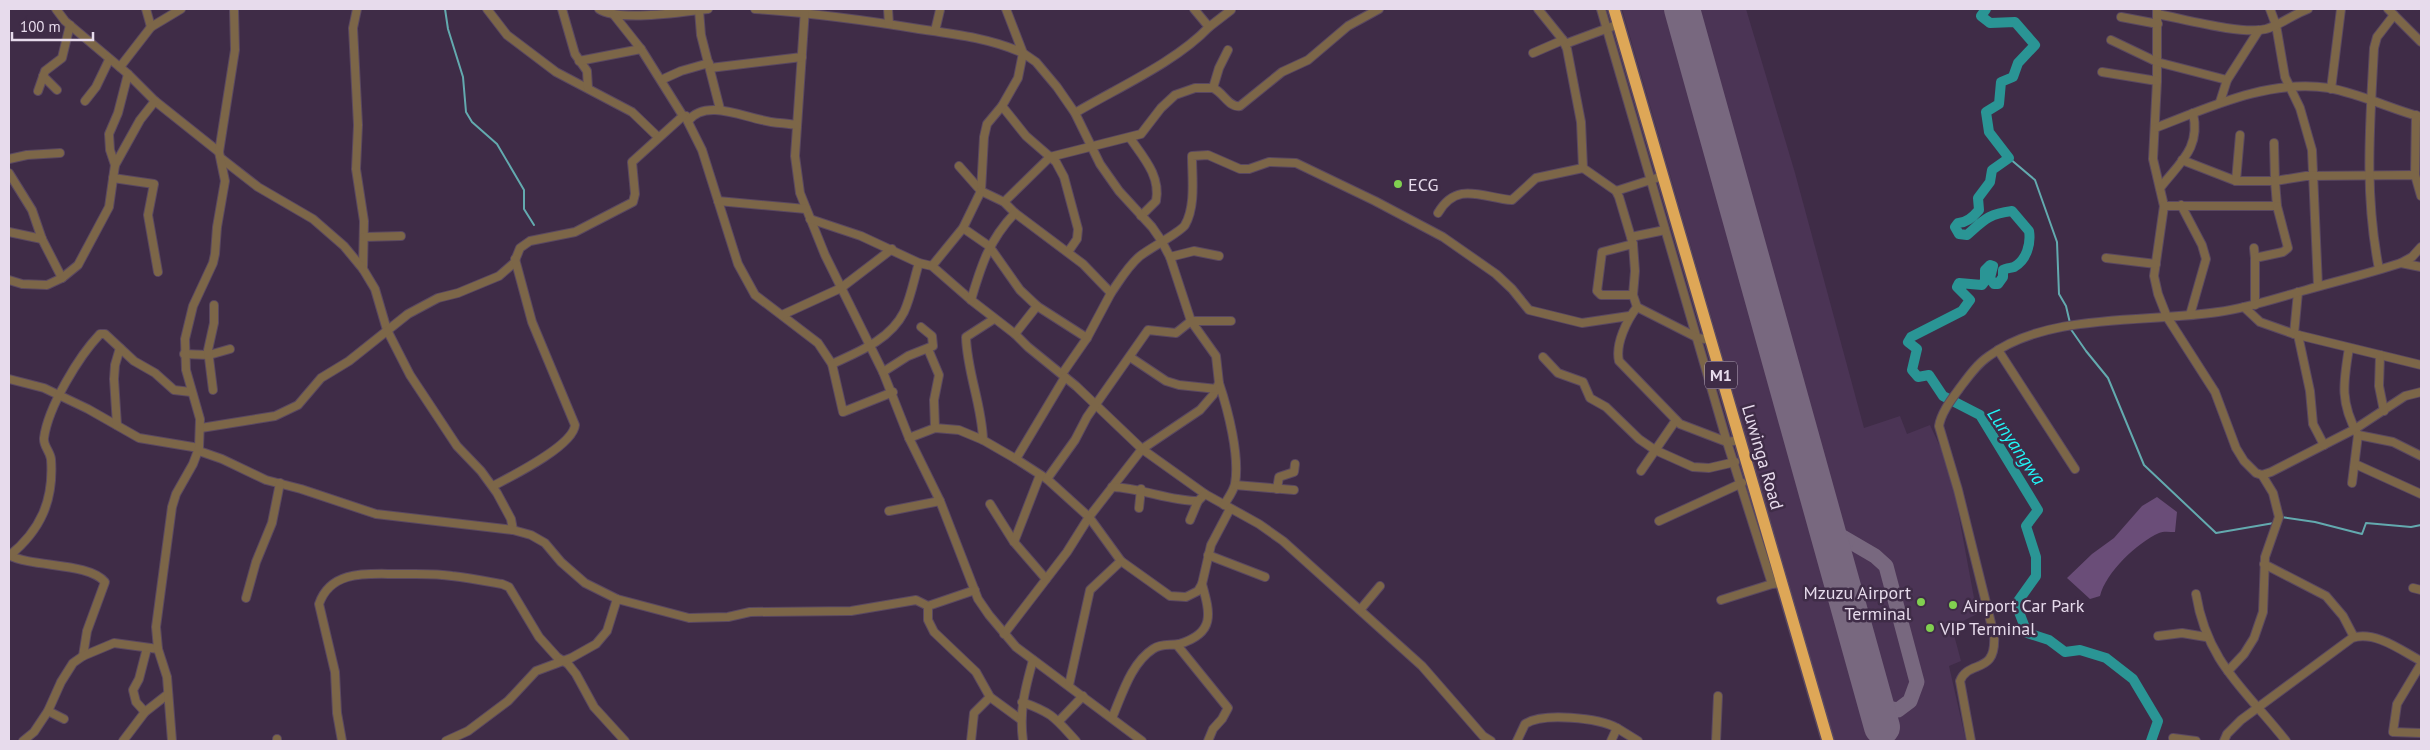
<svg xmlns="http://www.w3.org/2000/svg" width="2430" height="750" font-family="'PT Sans',sans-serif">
  <rect width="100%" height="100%" fill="#3f2c47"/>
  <!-- built -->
  <path fill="#4b3455" d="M1622,9H1746L1795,173L1864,428L1900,416L1907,434L1930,425L1950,468L1977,614L1957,624L1954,635L1961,661L1949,666L1966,741H1835Z"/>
  <!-- green -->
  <path fill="#6a4d78" d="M2157,497L2177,512L2175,532C2170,532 2163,531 2159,533C2137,543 2106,572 2100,596L2090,599L2067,578L2092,554L2114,538L2142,506Z"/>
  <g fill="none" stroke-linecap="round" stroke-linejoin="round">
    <!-- stream -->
    <g stroke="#63aaaf" stroke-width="2">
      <path d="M445,9L448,29L463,77L466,112L472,122L497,144L524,190V209L534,225"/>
      <path d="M2009,158L2035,180L2057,242L2059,294L2066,306L2070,323"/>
      <path d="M2070,328L2086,351L2108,378L2144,465L2216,533L2274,523"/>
      <path d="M2281,517L2315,522L2362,534L2366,523L2411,527L2421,525"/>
    </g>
    <!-- river -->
    <path stroke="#2a9595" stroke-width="10" d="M1986,9L1981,16L1990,23L2015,22L2035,45L2018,63L2013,77L2001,82L1999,104L1986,112L1989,132L2009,158L1992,170L1990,182L1978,198L1979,210C1974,216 1966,223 1958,223L1955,227L1959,234L1967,235C1984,220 1988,214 2012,211L2029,231C2031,243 2027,260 2014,267C2011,268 2006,268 2003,270V277L1998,284H1994L1990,278L1993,266L1990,265L1985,270V281L1982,285L1959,283L1957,287L1970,300L1962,311L1911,337L1908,342L1917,349L1912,370L1918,377L1929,375L1943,396L1980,415L2038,510L2026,526L2036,557V576L2016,604L2027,633L2049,640L2065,652L2080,650L2106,658L2133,679L2158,721L2151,741"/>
    <!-- taxiway -->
    <g stroke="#78687f" stroke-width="15">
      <path d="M1827,528L1875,556L1886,566L1917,682L1910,701L1898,710L1886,708L1875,699"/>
      <path d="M1836,561L1840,548L1847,541"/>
    </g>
    <!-- runway -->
    <path stroke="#78687f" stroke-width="36" d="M1682,9L1882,727"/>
    <!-- minor casing -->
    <g stroke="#5a4861" stroke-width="10">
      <g id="minor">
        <path d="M56,9L65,21L128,74L155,101L219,152"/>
        <path d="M146,9L151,27"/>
        <path d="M357,9L353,28L358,125L356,169L364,221L363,269"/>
        <path d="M487,9L507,35L556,72L632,112L658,137"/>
        <path d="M562,9L575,54L587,71L588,88"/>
        <path d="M599,9C618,22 684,12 708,9"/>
        <path d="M755,9C810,13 864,20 919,29C954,34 989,38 1023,53L1006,9"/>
        <path d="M805,9L795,156L800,193L825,255L883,372L909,438L940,501L978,599L989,615L1016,647L1142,741"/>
        <path d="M888,9L889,24"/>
        <path d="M1538,9L1563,40L1567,49L1581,122L1583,168L1616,191L1619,197L1633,244L1635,271L1633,295L1637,307C1627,320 1615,344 1619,361L1680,424L1727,442L1740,440"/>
        <path d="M1601,9L1727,442L1772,584L1781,583"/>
        <path d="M2157,9V81L2153,159L2164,206L2154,276L2158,294L2167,317L2215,392L2236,448L2244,461L2256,473L2262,475L2271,472L2355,429L2405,396L2421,392"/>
        <path d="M2270,9L2276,25L2285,77L2300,108L2312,150L2318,286"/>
        <path d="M2388,9L2421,42"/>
        <path d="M699,10L701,35L720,109"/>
        <path d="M2157,14C2184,19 2241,35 2266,29C2280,25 2294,14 2308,9"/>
        <path d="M614,15L641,49L683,116H686"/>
        <path d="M2121,17L2158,24"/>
        <path d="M1209,27L1231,10"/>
        <path d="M935,31L940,10"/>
        <path d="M2111,40L2157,62L2227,80"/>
        <path d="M1565,44L1619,24"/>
        <path d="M1533,53L1563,40"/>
        <path d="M579,61L641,49"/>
        <path d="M120,67L151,27L181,9"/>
        <path d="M710,68L802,57"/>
        <path d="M2102,72L2157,81"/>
        <path d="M43,76L57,90"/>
        <path d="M661,80L681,71L709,63"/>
        <path d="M1213,88C1223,92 1229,108 1240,106L1282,72L1308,60L1348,26L1379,9"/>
        <path d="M2331,89L2341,9"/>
        <path d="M38,91L45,71L62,58L70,25"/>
        <path d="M85,101L96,87L109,60"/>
        <path d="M2220,102L2227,80L2259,30"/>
        <path d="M1002,106L1026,136L1056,162L1064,177L1078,229L1077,239L1068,252"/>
        <path d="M1075,113C1117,88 1176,62 1209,27L1194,9"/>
        <path d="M685,116L702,150L738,264L755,295L818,343L832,364C858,352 890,340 904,312C911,297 914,279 919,263"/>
        <path d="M688,121C705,99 741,116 762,120C773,123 785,123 797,125"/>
        <path d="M2155,128C2210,107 2268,79 2329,88C2361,94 2391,109 2421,117"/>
        <path d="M1130,138C1143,157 1161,176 1156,201L1141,216"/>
        <path d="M9,159L27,155L60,153"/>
        <path d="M222,159L258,187L313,219L344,246L363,269L375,289L387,330L410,375L457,446L481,471L497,493L511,519L513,530"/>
        <path d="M2182,160L2236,181H2275L2274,143"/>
        <path d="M115,165L110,150L109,134L118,113L128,74"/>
        <path d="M959,166L981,191"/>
        <path d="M9,173L32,210L42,239L62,278"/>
        <path d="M2415,175L2416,115"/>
        <path d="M113,178L154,184L148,215L158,272"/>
        <path d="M2236,181L2240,135"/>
        <path d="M2160,188C2180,162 2201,148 2193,113"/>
        <path d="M981,191L984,137L987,124L1002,106L1018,78L1023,53L1036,62L1057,87L1075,113L1100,164L1119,191L1152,227L1161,240L1170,257L1191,321L1216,356L1219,383L1213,395L1200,410L1142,449L1089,517L1067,552L1004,634"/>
        <path d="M1616,191L1663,176"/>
        <path d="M718,201L806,209"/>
        <path d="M1004,202L1050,157L1141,134L1161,108L1175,95L1195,88H1213L1219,68L1228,50"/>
        <path d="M2181,205L2202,245L2206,259L2190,315"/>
        <path d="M2164,206H2277L2275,181L2306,176L2415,175L2421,196"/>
        <path d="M1438,213C1457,180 1483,198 1512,200L1536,178L1583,168"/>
        <path d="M810,219L861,236L919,263L932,266L971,300L1015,334L1028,347L1076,386L1142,449L1205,494L1259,524L1283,541L1422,666L1483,736L1491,741"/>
        <path d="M963,228L989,246L1020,290L1037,306L1087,338"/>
        <path d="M9,232L42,239"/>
        <path d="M364,237L401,236"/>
        <path d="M1631,237L1665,230"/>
        <path d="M1633,244L1602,252L1597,291L1601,295H1633"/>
        <path d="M2254,248L2255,258"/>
        <path d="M1170,257L1194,251L1219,256"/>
        <path d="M2106,258L2156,264"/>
        <path d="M2401,263L2421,267"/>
        <path d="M932,266L963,228L981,191L1004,202L1015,213L1083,264L1111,293L1087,338L1062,374"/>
        <path d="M2379,269C2364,193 2370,124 2374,48L2377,37L2394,15"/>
        <path d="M9,280L22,284L47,285L62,278L78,265L109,207L115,165L140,120L155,101"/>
        <path d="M2298,292L2294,334L2421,365"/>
        <path d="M1111,293C1120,280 1128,266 1140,256C1150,248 1181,232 1185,225C1196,206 1192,177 1192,156L1208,155L1240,169H1249L1269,162L1296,163L1375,201L1443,237L1496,274L1512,289L1529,310L1582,323L1629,316"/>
        <path d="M971,300C981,266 989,240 1015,213"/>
        <path d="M2255,305V258L2283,252L2288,248L2277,206"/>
        <path d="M1637,307L1698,338L1711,340"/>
        <path d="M2244,307L2260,322L2294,334"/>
        <path d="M782,315L841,288L892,249"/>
        <path d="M1015,334L1037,306"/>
        <path d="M2298,335L2310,391L2313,424L2324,445"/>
        <path d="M2349,348C2343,384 2340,403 2358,435L2393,442L2421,456"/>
        <path d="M928,349L939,375L934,400L935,428"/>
        <path d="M1998,350L2075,469"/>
        <path d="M184,354L209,355L230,349"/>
        <path d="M2380,355L2379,386L2384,411"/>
        <path d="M1130,357L1166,381L1179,385L1217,389"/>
        <path d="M1543,357L1558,373L1583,382L1590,398L1606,407L1639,439L1655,450L1693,467L1709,468L1735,462"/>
        <path d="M832,364L843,412L893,392"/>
        <path d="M883,372L908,356L933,346L932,336L921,327"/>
        <path d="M9,379L44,388L88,409L139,438L199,448"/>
        <path d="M1219,383C1228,410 1240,456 1235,484C1233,492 1228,498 1224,505"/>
        <path d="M213,390L208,350L214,323V305"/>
        <path d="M117,425L114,379L115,365L120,348"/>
        <path d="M201,428L275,416L298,405L321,378L349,361L408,314L438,298L458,293L499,276L514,263L520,248L530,241L575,232L633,202L635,194L632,162L683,116"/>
        <path d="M909,438L935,428L959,430L983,440L1016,459L1047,479L1089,517L1121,561L1170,596L1186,597L1198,591L1202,584L1211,545L1230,509"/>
        <path d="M983,440C982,405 967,372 966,337L994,319"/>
        <path d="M199,451L222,459L266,480L301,489L376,514L513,530L531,535L545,543L561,562L585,583L617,599L689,618L728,617L750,612L851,611L916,600L928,606L975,590"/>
        <path d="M1016,459L1065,377"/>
        <path d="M2355,464L2421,494"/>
        <path d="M1641,471L1676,420"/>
        <path d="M1047,479L1075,440L1087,417L1148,330L1176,333L1191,321H1231"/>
        <path d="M2352,483L2358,435"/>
        <path d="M1235,485L1294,490"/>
        <path d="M493,486C512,476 573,446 575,425L532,322L515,259"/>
        <path d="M1112,487C1142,488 1169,501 1198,501L1205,494"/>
        <path d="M1277,489L1279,477L1294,472L1295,464"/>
        <path d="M990,504L1014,542L1046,579"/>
        <path d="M1139,508L1141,489"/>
        <path d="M889,511L940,501"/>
        <path d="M1190,520L1198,501"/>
        <path d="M1659,521L1742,483"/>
        <path d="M1014,542L1040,475"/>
        <path d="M9,555C33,568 88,562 105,582L87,631L83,656"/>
        <path d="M1208,555L1265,577"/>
        <path d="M9,556C41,530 54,500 51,459C50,451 43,446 44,438C48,407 79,356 100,334H105L134,361L155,373L174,390L191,392"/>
        <path d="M2264,564L2326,596L2343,616L2354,637"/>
        <path d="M2413,588L2421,590"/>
        <path d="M2196,594C2207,663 2246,690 2286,741"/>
        <path d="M246,598L256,562L272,523L280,483"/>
        <path d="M1721,600L1772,584"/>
        <path d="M928,606V620L934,632L976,672L990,697L1020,719"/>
        <path d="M1360,610L1380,586"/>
        <path d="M2158,636L2182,633L2206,637"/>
        <path d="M1177,645L1228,708L1222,719L1213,729L1208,741"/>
        <path d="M2421,664L2397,704L2393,732L2421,733"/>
        <path d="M2228,671L2244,654L2254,638L2263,612L2265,557L2279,517L2273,493L2262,475"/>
        <path d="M1069,685L1090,590L1121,561"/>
        <path d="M1022,702C1053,713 1055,718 1076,741"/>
        <path d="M48,711L64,719"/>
        <path d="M145,712L136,702L133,690L139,679L147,648"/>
        <path d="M1112,718C1122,695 1131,663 1153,649C1162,643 1170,646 1179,644C1216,633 1210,613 1202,584"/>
        <path d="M1059,721L1083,696"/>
        <path d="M2173,738L2196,741"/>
        <path d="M277,739V741"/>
        <path d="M23,741L34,732L48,711L61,682L73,663L83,656L114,643L158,649"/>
        <path d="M123,741L145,712L168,694"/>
        <path d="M172,741L167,677L158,649L156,627L172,507L176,494L193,464L199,448L200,419L186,370L185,339L193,306L213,263L215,254L217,227L225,181L219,152L235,50L234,9"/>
        <path d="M342,741L337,713L335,672L319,604C331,569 369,574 398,574C416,574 435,573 452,576C469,578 485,581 502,584L509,587L539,637L557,657L568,664L576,674L594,707L625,741"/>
        <path d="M446,741L468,731L508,701L536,671L571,658L596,644L607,631L617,599"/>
        <path d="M971,741L974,713L990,697"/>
        <path d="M1023,741C1019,711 1025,689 1033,660"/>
        <path d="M1517,741L1525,724C1543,712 1599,718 1617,728"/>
        <path d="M1611,741L1617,728L1638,741"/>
        <path d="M1716,741L1718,696"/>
        <path d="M1971,741L1960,681C1968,659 1997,676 1994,635L1958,490L1939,426C1941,413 1951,400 1959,389C1968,377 1977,364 1989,356C2048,312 2148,323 2218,312C2248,308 2277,298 2306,290C2338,281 2370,273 2401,263L2412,257L2421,247"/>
        <path d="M2224,741L2227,734L2241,720L2352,638C2375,630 2402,651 2421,661"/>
      </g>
    </g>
    <!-- highway casing -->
    <g stroke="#5a4861" stroke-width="14">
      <path id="highway" d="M1614,9L1828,741"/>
    </g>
    <!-- minor -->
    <use href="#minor" stroke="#7c6648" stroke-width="8"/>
    <!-- highway -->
    <use href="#highway" stroke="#dea757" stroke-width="11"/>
  </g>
  <!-- markers -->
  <g fill="#81d050" stroke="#3f2c47" stroke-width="2">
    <circle cx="1398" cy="184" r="5"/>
    <circle cx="1921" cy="602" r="5"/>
    <circle cx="1953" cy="605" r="5"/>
    <circle cx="1930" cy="628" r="5"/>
  </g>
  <g text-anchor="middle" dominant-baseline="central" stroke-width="5" stroke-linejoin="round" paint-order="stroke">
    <!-- shield labels -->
    <rect fill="#3f2c47" stroke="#b5a6ba" stroke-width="1" x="1705" y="361.5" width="32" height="27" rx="4"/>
    <g font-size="16" font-weight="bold" fill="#e7dbec">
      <text x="1721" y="375">M1</text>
    </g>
    <!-- poi labels -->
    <g font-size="18" fill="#e7dbec" stroke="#3f2c47" text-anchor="start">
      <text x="1408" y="184">ECG</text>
      <text x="1911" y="592" text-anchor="end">Mzuzu Airport<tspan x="1911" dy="21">Terminal</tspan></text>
      <text x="1963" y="605">Airport Car Park</text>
      <text x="1940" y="628">VIP Terminal</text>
    </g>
    <!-- street labels -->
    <g font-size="18" fill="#e7dbec" stroke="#3f2c47">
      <text transform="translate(1763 457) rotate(74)">Luwinga Road</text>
    </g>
    <!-- water labels -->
    <g font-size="19" font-style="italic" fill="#21f5f6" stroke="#3f2c47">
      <text transform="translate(2017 446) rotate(56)">Lunyangwa</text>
    </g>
  </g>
  <!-- border -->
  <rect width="2430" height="750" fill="none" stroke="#e7dbec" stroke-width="20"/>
  <!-- scale -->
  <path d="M12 32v8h81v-8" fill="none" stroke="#e7dbec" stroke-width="2.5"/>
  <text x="20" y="32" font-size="15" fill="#e7dbec" stroke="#3f2c47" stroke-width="4" paint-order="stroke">100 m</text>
</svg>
